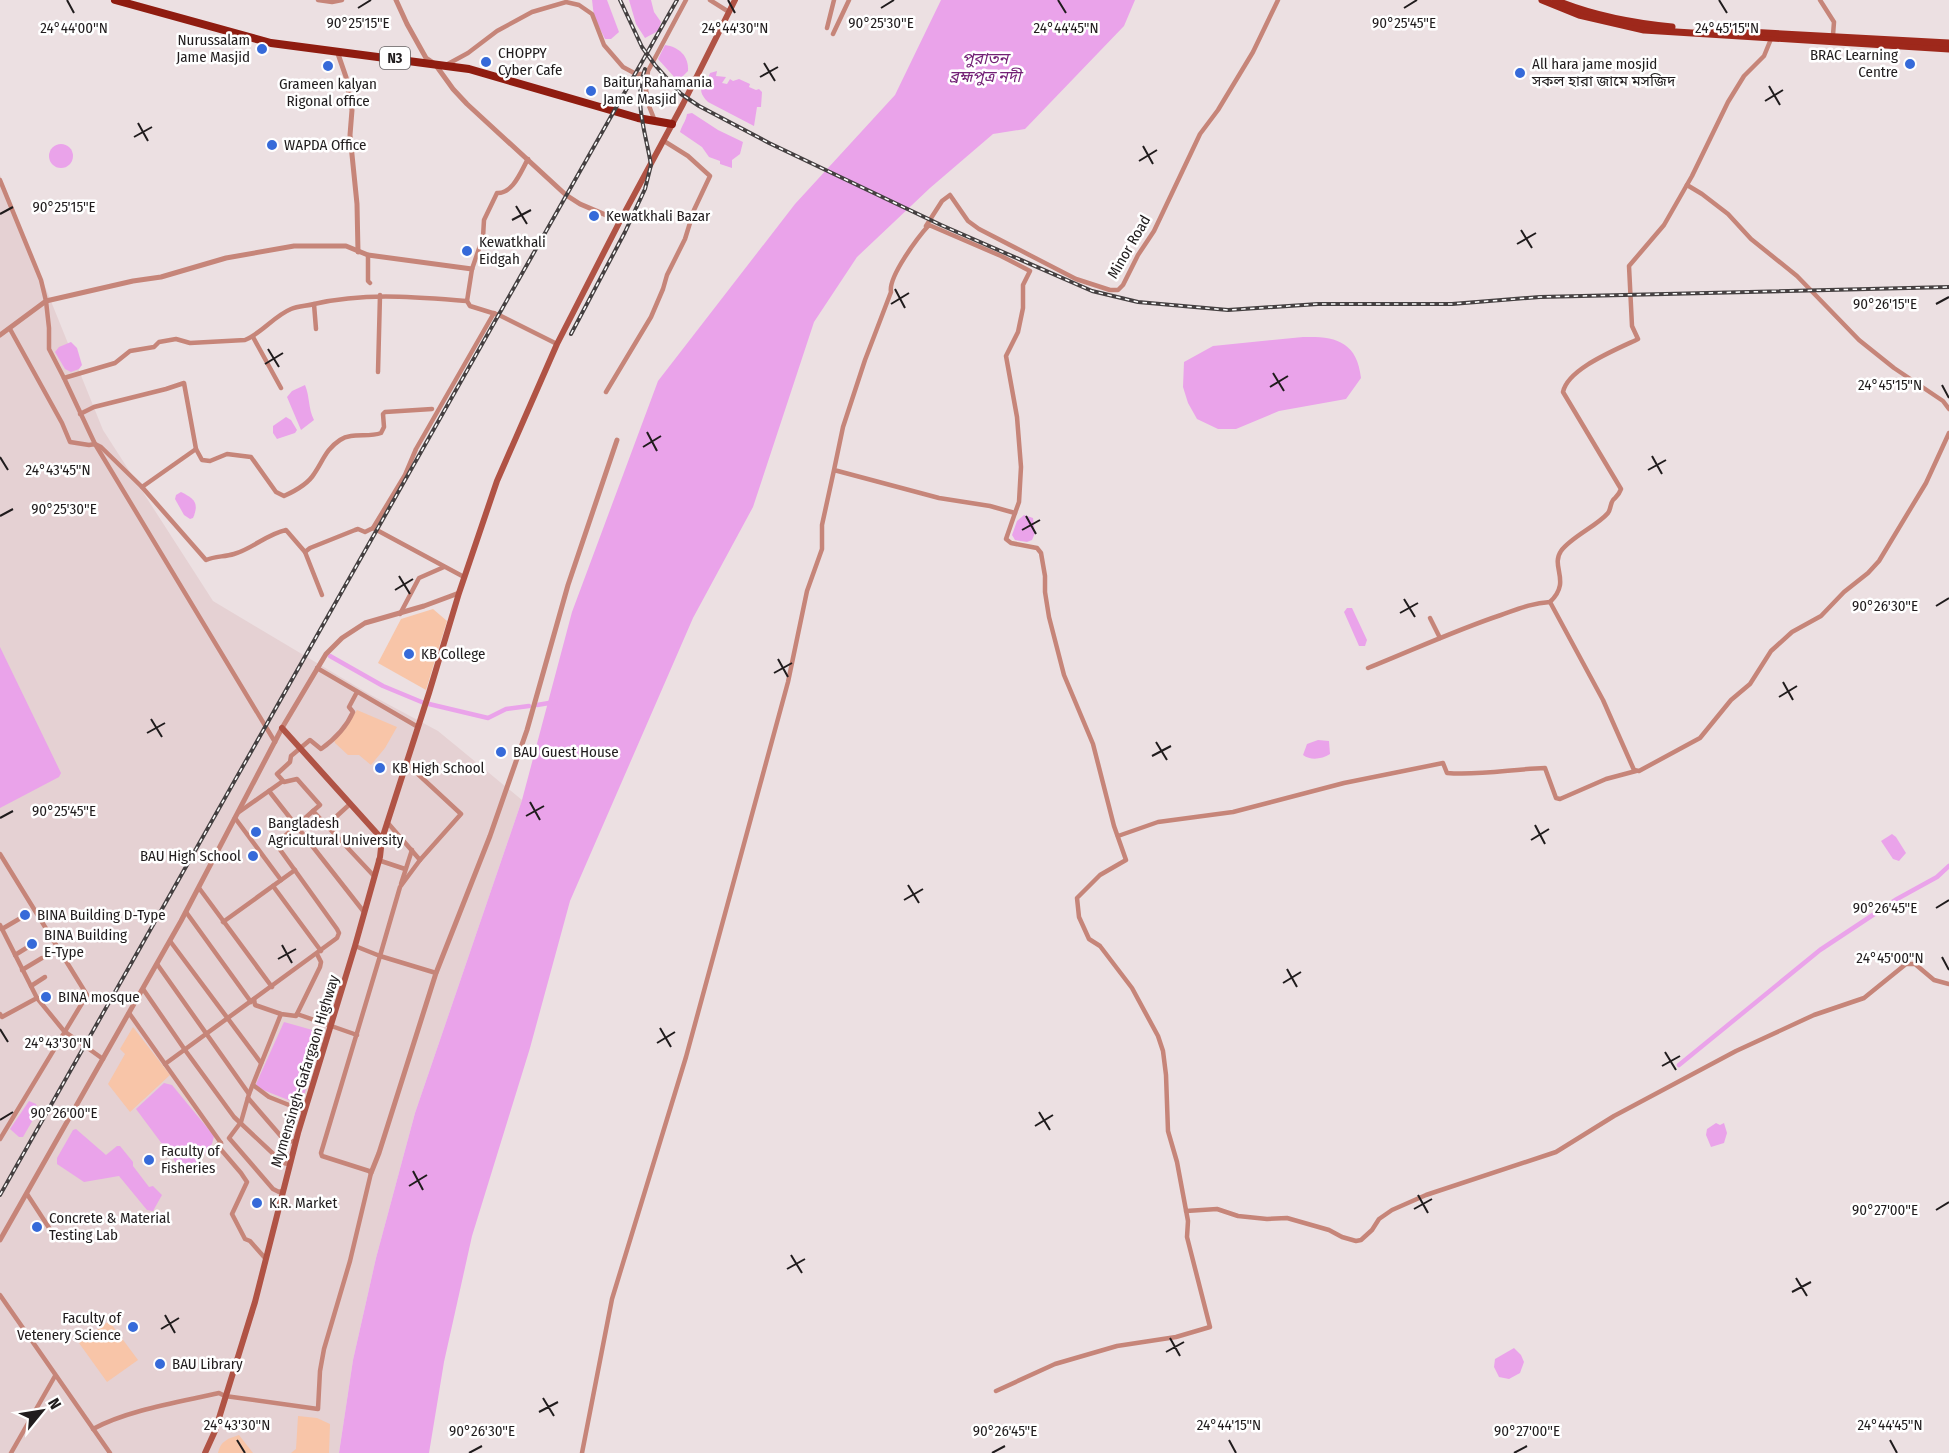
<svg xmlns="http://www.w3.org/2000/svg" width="1949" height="1453" font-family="'Fira Sans Condensed','Noto Sans Bengali',sans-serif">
  <rect width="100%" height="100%" fill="#ece0e2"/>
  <!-- built -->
  <path fill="#e5d1d3" d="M0,175L103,430L213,601L369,694L438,731L522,800L415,1113L376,1258L353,1360L339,1453H0Z"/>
  <!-- green -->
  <g fill="#f8c5a8">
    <path d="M433,609L447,621L426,690L378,663L401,619Z"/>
    <path d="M357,710L397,727L385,748L371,765L359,755H348L335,743L334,740Z"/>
    <path d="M133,1027L170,1075L130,1112L108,1084L125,1054L120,1049Z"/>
    <path d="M109,1321L138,1360L107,1382L79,1343Z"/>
    <path d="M298,1416L317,1418L330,1424L329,1453H291L296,1449Z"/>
    <path d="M239,1435L253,1453H218C220,1441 229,1438 239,1435Z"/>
  </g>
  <!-- water -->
  <g fill="#eaa3ea">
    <path d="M592,0H607L619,32L611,39H605L594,17Z"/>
    <path d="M629,0H651L654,12L661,22L658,31L645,38L636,24Z"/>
    <path d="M941,0H1135L1124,26L1025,129L993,134L930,188L857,257L814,322L753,507L693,618L570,901L530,1048L472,1236L444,1362L429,1453H339L353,1360L376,1258L415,1113L522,800L572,612L658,381L795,204L895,95Z"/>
    <path d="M665,45C679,47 689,56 688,71L679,80H677L658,59Z"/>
    <path d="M717,71L716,76L726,77L722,83L727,84L730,79L733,81L739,79L750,84L749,87L756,90L759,89L762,92L761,107H757L754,126L708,102C700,94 700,90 703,81L708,79L710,73Z"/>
    <path d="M692,113L718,130L743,142L740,154L732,160V168L720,164V161L709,157L702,147L680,132C682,125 686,121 687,114Z"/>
    <circle cx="61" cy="156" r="12"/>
    <path d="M1303,337C1335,336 1357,341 1361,378L1346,399L1279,411L1236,429H1218L1197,419L1188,403L1183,387L1184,362L1213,346Z"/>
    <path d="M71,342L77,348L82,365L79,369L71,372L65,369L55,352L59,347Z"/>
    <path d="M305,385C310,397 308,408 314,420L301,430L287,397L292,391Z"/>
    <path d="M286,417L291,420L297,430L295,433L277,439L273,433V426Z"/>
    <path d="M181,492C193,498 200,502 193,518L190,519L184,515L175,499L176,495Z"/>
    <path d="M1024,515L1033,518L1035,533L1032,540L1027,542L1015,540L1012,535L1017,521Z"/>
    <path d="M1347,608H1352L1367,640L1365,646H1359L1344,612Z"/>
    <path d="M0,647L61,773L59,777L0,808Z"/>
    <path d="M1318,740L1329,741L1330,754C1322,759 1311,761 1303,755L1307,744Z"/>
    <path d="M1892,834L1896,837L1906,853L1899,861L1893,859L1881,841Z"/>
    <path d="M284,1022L316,1031L321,1035L320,1044L301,1105L258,1088L256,1084Z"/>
    <path d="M164,1083L172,1085L214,1136L212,1144L196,1165L180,1168L136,1109Z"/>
    <path d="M29,1101L36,1104L38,1111L23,1137H19L10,1129Z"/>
    <path d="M1716,1123L1720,1125L1724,1123L1727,1133L1724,1143L1711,1147L1706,1135L1707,1129Z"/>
    <path d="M76,1129L106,1155L117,1146H120L133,1162V1166L149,1187L153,1186L162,1195L153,1211L147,1210L119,1176L84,1182L57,1164V1158L73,1130Z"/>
    <path d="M1514,1348L1521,1355L1524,1362L1520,1373L1509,1379L1499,1377L1494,1367L1495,1359Z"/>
  </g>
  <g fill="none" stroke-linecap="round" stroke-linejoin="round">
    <!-- canal -->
    <g stroke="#eaa3ea" stroke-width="4.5">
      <path d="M330,656L383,686L424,703"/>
      <path d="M429,704L488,718L506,709L529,706"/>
      <path d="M537,705L555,702"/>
      <path d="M1679,1065L1820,950L1897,899L1937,877L1949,866"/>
    </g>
    <!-- minor -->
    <g stroke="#c68579" stroke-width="4.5">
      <path d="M318,0L332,2L342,0"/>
      <path d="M710,0L729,12"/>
      <path d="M1820,0L1834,22L1833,35"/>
      <path d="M827,28L834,0"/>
      <path d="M833,34L849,0"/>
      <path d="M1771,39L1764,56L1744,76L1728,102L1692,176L1664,225L1629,266L1632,326L1638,339C1618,349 1568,368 1563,392L1621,489C1619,495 1617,496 1613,500C1610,504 1611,509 1608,513C1597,526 1571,537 1561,551C1550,567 1572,581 1550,602L1603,700L1634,770L1639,771L1700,738L1731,700L1750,684L1771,651L1792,632L1821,616L1844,592L1868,573L1879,561L1926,483L1949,433"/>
      <path d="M446,65L468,53L497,31L532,12L566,2L579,5L592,14L604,45L623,67L636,74H647"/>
      <path d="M655,121L649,106L646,90L648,71L686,0"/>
      <path d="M528,159C521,171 513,194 497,193L484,220L483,237L472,269L467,301L470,306L499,315L557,344"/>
      <path d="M0,180L41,280L46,301L49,328V349L64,378"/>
      <path d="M1687,185L1702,194L1728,214L1751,239L1797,276L1859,340L1894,368L1943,401L1949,409"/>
      <path d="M926,226L942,201L950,195L968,221L979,229L1076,279L1110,290H1118L1123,285L1138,255L1154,231L1200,134L1218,110L1253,52L1278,0"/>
      <path d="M368,255V281L370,283"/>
      <path d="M467,301C415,297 366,292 314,304C307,306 298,306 291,309C274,316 262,333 245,340L190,343L176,339L159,342L154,347L130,351L115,363L64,378L95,444L101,447L142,487L206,560C215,556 224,557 234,554C252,549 267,534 286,530L305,552L310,548L355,530L358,529L365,532L373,528L405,475L416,449L494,313"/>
      <path d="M314,304L316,329"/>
      <path d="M10,329L62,423L70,442L89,445L95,444L275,742"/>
      <path d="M253,337L281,388"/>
      <path d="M378,372L380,295"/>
      <path d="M606,392L651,317L663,289L667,275L685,239L694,210L710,176L688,156L664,141"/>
      <path d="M80,414L94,407L166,389L184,383L196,449"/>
      <path d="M142,487L196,449L202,460L210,461L227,454L251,457L276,492L284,496C295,491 308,484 314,474C323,461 326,449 340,440C352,432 368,438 381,433L384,427L383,414L385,412L432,409"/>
      <path d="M373,528L464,577"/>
      <path d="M305,552L322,595"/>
      <path d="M400,614L419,578L444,567"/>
      <path d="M1430,618L1440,638"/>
      <path d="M317,668L418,727"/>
      <path d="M1368,668C1413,650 1456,630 1501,615C1518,609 1532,603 1550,602"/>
      <path d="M406,763L461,814L420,860L400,887L380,956L436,973"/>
      <path d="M269,791L364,912"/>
      <path d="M313,811L320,805L297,779L284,782L277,774L290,762L291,756L310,740L321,749C335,739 346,728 353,712L349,707L357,692"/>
      <path d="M239,812L283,781"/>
      <path d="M235,818L281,880"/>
      <path d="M387,822L420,860"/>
      <path d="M327,825L350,804"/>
      <path d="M1118,836L1158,822L1233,812L1344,783L1443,763L1447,773C1479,776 1512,769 1545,768L1556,798L1560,799L1606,779L1636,771"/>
      <path d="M0,854L87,995L0,1139"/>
      <path d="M378,860L405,869"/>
      <path d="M401,884L412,850"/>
      <path d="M273,886L321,951"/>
      <path d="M199,888L272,987"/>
      <path d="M186,912L251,1002"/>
      <path d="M223,922L295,870"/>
      <path d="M0,925L37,998L64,1031L103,1059"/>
      <path d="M2,929L19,919"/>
      <path d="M170,941L261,1063"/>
      <path d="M15,955L28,947"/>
      <path d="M157,964L249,1094L241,1122L229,1138L273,1189L279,1192L282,1191"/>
      <path d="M22,970L42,958"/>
      <path d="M31,986L45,977"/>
      <path d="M143,989L185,1050L234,1117L283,1163L289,1164"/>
      <path d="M254,999L255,1005L281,1014L296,1016L320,967L321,962L317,954"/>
      <path d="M129,1013L165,1064L337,938L339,933L337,929L276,844L313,811L374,876"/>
      <path d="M0,1014L2,1017L37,998"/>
      <path d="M297,1014L357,1035"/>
      <path d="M165,1064L221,1143"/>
      <path d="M253,1085L269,1097L304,1111"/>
      <path d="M249,1094L281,1014"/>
      <path d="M248,1098L286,1142L295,1141"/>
      <path d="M221,1143L217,1145L241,1173L247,1182L232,1214L245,1239L250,1241L265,1258"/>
      <path d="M27,1194L55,1237"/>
      <path d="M1186,1211L1217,1209L1238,1216L1267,1219L1287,1218L1329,1230L1342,1237L1356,1241L1361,1240L1372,1230L1379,1219L1392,1210L1426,1195L1556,1152L1614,1116L1736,1051L1814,1015L1864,998L1906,964H1915L1934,980L1949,984"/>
      <path d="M0,1295L110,1453"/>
      <path d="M996,1391L1055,1364L1117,1346L1176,1337L1210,1327L1187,1237L1188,1221L1177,1162L1168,1131L1166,1075L1163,1051L1158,1036L1132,988L1100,946L1089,939L1079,917L1077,898L1100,875L1126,860L1114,826L1093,744L1064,675L1049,617L1045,592V576L1041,553L1037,548L1011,543L1006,539L1015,513"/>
      <path d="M93,1429C128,1410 180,1402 219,1393L225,1396L318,1409L320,1371L324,1349L350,1261L371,1173L369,1171L322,1156L321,1153L380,956L355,946"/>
      <path d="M11,1453L55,1376"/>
      <path d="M582,1453L612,1299L686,1057L788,682L807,591L822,549V525L834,470L939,498L990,506L1015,513L1019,502L1021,467L1017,417L1006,356L1018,332L1023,308V285L1030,271L1001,256L929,225C918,237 888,277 891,292L865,360L843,427L834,470"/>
    </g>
    <!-- tertiary -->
    <g stroke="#c68579" stroke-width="5">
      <path d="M396,0L407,24L426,58L435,64L453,89L467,104L566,195L580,204L620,221"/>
      <path d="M337,51L346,77L352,110L350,135L357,204L358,252"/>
      <path d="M0,335L46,301L133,281L161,277L226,258L294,246H346L368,255L472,269"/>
      <path d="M371,1173L379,1153L436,973L490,836L527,730L568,585L617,440"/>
      <path d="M0,1240L181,921L282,728L326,654L342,638L365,623L424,606L459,593"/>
    </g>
    <!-- secondary -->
    <g stroke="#b05345" stroke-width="6">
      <path d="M282,728L382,839"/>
      <path d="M205,1453L215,1431L255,1302L298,1133L355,946L380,857L382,839L429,693L459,593L497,481L557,344L620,221L683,104L735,0"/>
    </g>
    <!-- primary -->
    <g stroke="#9e281b" stroke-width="7">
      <path d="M1542,0L1579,15L1644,30L1949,49"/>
      <path d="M1555,0C1593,16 1631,23 1672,27"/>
      <path d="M1710,30L1949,43"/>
    </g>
    <!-- trunk -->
    <path stroke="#8f1c10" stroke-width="8" d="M115,0L271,43L469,69L638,118L672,124"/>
    <!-- rail casing -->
    <g stroke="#454041" stroke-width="4">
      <g id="rail">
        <path d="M620,0L642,47L655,65L681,94L699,106L769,143L941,225L1092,291L1138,302L1228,310L1318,304H1452L1540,297L1949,287"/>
        <path d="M571,334L625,232L645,189L651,165C646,133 633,101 645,69"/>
        <path d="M0,1195L677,0"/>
      </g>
    </g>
    <!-- rail -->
    <use href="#rail" stroke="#fff" stroke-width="1.5" stroke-dasharray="4.5" stroke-linecap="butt"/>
  </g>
  <!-- ticks -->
  <path fill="none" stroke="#201c1d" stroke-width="2" d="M67,0L74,13M728,0L735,13M1058,0L1066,13M1719,0L1727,13M358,8L371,0M881,8L894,0M1404,8L1417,0M764,63L775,81M760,77L778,67M1769,86L1780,105M1765,101L1783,90M138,123L148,141M134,137L152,127M1143,146L1153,164M1139,161L1157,150M516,206L527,224M0,214L13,207M512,220L531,210M1521,230L1532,248M1517,244L1536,233M895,289L905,308M891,304L909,293M1936,304L1949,297M268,349L279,367M265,364L283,353M1273,373L1284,391M1942,385L1949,398M1270,387L1288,376M647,432L657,451M643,447L661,436M1652,456L1662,474M0,457L8,470M1648,470L1666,460M0,516L13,509M1026,516L1036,534M1022,530L1040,520M399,576L410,594M395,590L413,579M1404,599L1415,617M1936,606L1949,598M1400,613L1418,603M778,659L788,677M774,673L792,663M1783,682L1793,700M1779,697L1797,686M151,719L162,737M147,733L165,723M1156,742L1167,760M1152,756L1171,746M530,802L540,820M526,816L544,806M0,818L13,811M1535,825L1545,844M1531,840L1549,829M908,885L919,903M904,900L923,889M1936,908L1949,900M282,945L292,963M1942,957L1949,970M278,959L296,949M1287,969L1297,987M1283,983L1301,972M660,1028L671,1047M0,1029L8,1042M657,1043L675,1032M1665,1052L1676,1070M1662,1066L1680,1056M1039,1112L1050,1130M0,1120L13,1112M1035,1126L1053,1115M413,1171L423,1190M409,1186L427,1175M1418,1195L1428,1213M1414,1209L1432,1199M1936,1210L1949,1202M791,1255L802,1273M787,1269L805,1259M1796,1278L1807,1296M1792,1292L1811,1282M165,1315L175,1333M161,1329L179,1318M1170,1338L1180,1356M1166,1352L1184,1342M543,1398L554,1416M539,1412L558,1402M237,1440L245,1453M1229,1440L1236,1453M1890,1440L1897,1453M469,1453L482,1446M992,1453L1005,1446M1514,1453L1527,1446"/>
  <!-- markers -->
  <g fill="#366ad9" stroke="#fff" stroke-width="2">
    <circle cx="262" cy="49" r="6"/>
    <circle cx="486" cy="62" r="6"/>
    <circle cx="1910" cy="64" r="6"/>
    <circle cx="328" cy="66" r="6"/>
    <circle cx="1520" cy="73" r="6"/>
    <circle cx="591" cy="91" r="6"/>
    <circle cx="272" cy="145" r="6"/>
    <circle cx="594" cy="216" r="6"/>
    <circle cx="467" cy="251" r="6"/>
    <circle cx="409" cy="654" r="6"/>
    <circle cx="501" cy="752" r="6"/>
    <circle cx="380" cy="768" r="6"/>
    <circle cx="256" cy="832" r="6"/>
    <circle cx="253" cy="856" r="6"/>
    <circle cx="25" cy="915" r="6"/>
    <circle cx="32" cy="944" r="6"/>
    <circle cx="46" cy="997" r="6"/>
    <circle cx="149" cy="1160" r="6"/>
    <circle cx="257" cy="1203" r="6"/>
    <circle cx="37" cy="1227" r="6"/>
    <circle cx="133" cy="1327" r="6"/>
    <circle cx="160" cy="1364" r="6"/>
  </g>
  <g text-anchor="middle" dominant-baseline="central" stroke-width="5" stroke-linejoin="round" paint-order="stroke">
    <!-- shield labels -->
    <rect fill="#fff" stroke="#636061" stroke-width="1.5" x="380" y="47" width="30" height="22" rx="4.5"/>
    <g font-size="14" font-weight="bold" fill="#201c1d">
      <text x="395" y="58">N3</text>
    </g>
    <!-- poi labels -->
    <g font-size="15" fill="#201c1d" stroke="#fff" text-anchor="start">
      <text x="250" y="40" text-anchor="end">Nurussalam<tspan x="250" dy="17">Jame Masjid</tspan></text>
      <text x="498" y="53">CHOPPY<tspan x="498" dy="17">Cyber Cafe</tspan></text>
      <text x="1898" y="55" text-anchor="end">BRAC Learning<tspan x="1898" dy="17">Centre</tspan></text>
      <text x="1532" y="64">All hara jame mosjid<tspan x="1532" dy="17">সকল হারা জামে মসজিদ</tspan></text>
      <text x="603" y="82">Baitur Rahamania<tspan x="603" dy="17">Jame Masjid</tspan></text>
      <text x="328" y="84" text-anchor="middle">Grameen kalyan<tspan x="328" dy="17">Rigonal office</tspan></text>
      <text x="284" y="145">WAPDA Office</text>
      <text x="606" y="216">Kewatkhali Bazar</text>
      <text x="479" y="242">Kewatkhali<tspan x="479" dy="17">Eidgah</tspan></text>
      <text x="421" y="654">KB College</text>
      <text x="513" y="752">BAU Guest House</text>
      <text x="392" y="768">KB High School</text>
      <text x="268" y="823">Bangladesh<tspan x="268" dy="17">Agricultural University</tspan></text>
      <text x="241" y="856" text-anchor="end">BAU High School</text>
      <text x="37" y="915">BINA Building D-Type</text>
      <text x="44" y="935">BINA Building<tspan x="44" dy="17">E-Type</tspan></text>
      <text x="58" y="997">BINA mosque</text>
      <text x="161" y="1151">Faculty of<tspan x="161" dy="17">Fisheries</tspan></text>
      <text x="269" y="1203">K.R. Market</text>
      <text x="49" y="1218">Concrete &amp; Material<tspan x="49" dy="17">Testing Lab</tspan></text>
      <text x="121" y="1318" text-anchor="end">Faculty of<tspan x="121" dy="17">Vetenery Science</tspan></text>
      <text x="172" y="1364">BAU Library</text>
    </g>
    <!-- street labels -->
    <g font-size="15" fill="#201c1d" stroke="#fff">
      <text transform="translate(1129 247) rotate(-60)">Minor Road</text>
      <text transform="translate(305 1071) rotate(-73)">Mymensingh-Gafargaon Highway</text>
    </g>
    <!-- water labels -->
    <g font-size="16" font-style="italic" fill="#732176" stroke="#fff">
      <text x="985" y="58">পুরাতন<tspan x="985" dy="18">ব্রহ্মপুত্র নদী</tspan></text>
    </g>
  </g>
  <g font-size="15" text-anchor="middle" fill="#201c1d" stroke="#fff" stroke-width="5" stroke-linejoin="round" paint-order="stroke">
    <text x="881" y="28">90°25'30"E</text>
    <text x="1404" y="28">90°25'45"E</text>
    <text x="358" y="28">90°25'15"E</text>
    <text x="74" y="33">24°44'00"N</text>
    <text x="735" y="33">24°44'30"N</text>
    <text x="1066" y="33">24°44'45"N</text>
    <text x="1727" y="33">24°45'15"N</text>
    <text x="64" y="212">90°25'15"E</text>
    <text x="1885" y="309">90°26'15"E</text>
    <text x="1890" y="390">24°45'15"N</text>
    <text x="58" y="475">24°43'45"N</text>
    <text x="64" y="514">90°25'30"E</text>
    <text x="1885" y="611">90°26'30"E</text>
    <text x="64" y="816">90°25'45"E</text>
    <text x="1885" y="913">90°26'45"E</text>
    <text x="1890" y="963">24°45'00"N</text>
    <text x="58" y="1048">24°43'30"N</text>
    <text x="64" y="1118">90°26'00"E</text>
    <text x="1885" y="1215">90°27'00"E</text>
    <text x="237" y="1430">24°43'30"N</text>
    <text x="1229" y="1430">24°44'15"N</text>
    <text x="1890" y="1430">24°44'45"N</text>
    <text x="482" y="1436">90°26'30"E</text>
    <text x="1005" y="1436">90°26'45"E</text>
    <text x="1527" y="1436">90°27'00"E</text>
  </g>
  <!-- north arrow -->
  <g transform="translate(42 1411) rotate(60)" stroke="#ffffff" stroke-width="4.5" paint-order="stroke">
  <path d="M0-4.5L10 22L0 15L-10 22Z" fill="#201c1d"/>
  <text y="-9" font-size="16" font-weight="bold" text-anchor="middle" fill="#201c1d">N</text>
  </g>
</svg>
